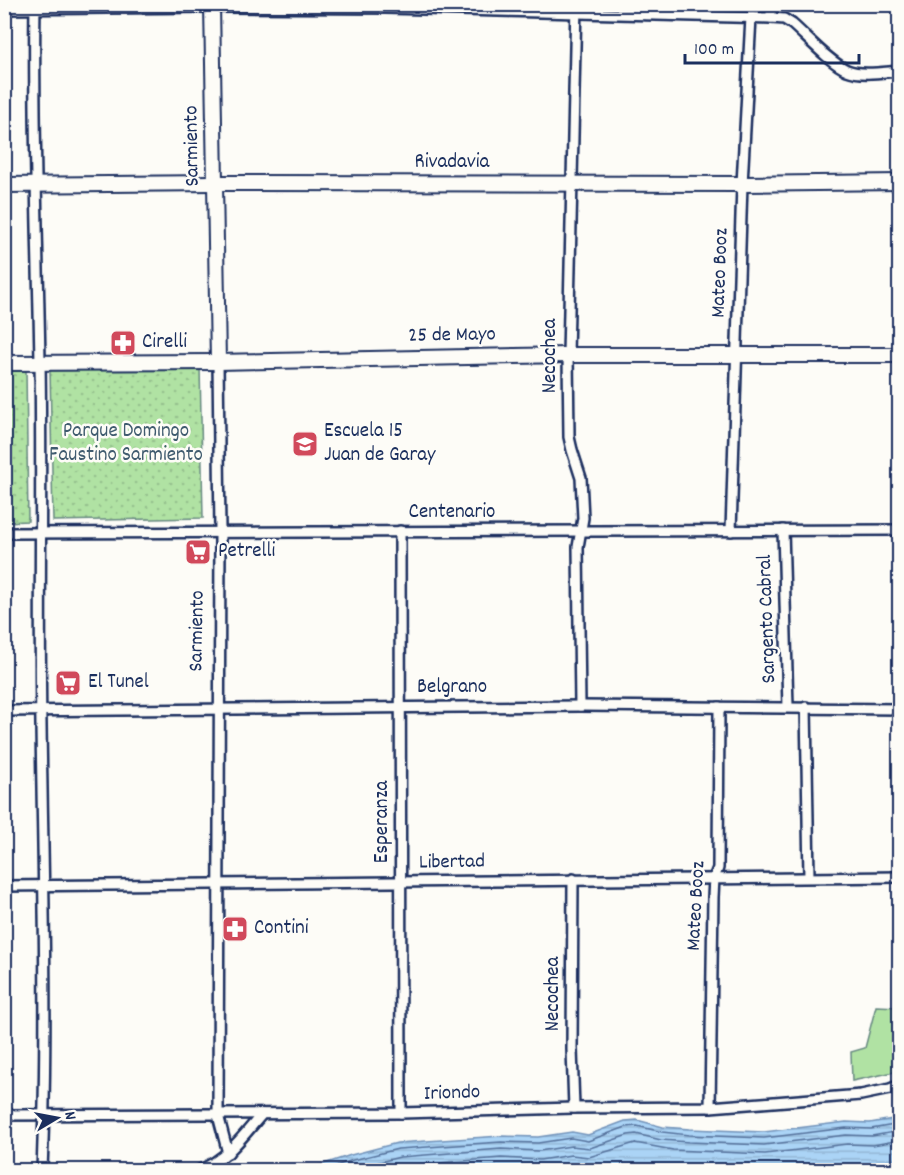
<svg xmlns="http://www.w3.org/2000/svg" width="904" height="1175" font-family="Dekko,sans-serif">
  <defs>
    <pattern id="park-dots" width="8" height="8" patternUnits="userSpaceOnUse" patternTransform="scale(1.5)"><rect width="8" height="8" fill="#b0e2a3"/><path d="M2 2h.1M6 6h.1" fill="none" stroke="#97c28f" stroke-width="1.8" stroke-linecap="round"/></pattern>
    <pattern id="water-rules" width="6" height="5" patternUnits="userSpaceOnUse" patternTransform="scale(1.5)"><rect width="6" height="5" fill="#abd4f6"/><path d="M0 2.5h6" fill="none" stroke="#93b6d5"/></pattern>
  </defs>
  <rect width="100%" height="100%" fill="#fdfcf7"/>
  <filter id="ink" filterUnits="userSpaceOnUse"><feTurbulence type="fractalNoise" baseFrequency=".0167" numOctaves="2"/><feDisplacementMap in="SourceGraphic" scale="12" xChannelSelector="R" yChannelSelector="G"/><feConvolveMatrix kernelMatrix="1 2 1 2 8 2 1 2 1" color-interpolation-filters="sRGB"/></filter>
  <g filter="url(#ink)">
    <!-- park -->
    <g fill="url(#park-dots)" stroke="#668880" stroke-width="1.5">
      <path d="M200,367L203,518L53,521L50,370Z"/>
      <path d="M26,369L28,521L5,522L4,370Z"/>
    </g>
    <!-- pitch -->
    <path fill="#b0e2a3" stroke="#668880" stroke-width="1.5" d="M876,1006L899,1007V1064L894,1072L852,1081L851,1052L865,1048Z"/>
    <!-- water -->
    <path fill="url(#water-rules)" stroke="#7192b9" stroke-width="1.5" d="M899,1118V1170H306L351,1155L397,1143L501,1136L538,1137L572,1132L588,1135L625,1121L637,1120L663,1127L690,1129L764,1132L846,1122L870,1123Z"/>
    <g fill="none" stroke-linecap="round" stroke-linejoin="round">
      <!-- shore -->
      <g stroke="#55719b" stroke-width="1.5">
        <path d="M324,1170L353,1160L398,1149L501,1142L538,1143L571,1138L588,1141L626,1127L637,1126L662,1132L689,1135L764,1138L846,1128L871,1129L900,1124"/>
        <path d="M347,1170L400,1157L501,1149L539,1151L571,1146L590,1148L628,1135L636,1134L661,1140L689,1142L764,1145L846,1135L872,1136L900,1131"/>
        <path d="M385,1170L401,1166L501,1158L540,1160L571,1155L589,1157L635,1143L673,1150L765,1154L847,1144L873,1145L900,1140"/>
      </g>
      <!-- street casing -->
      <g stroke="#1b2f5e" stroke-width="14">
        <g id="street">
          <path d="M35,4C33,124 38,243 40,362C42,483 39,604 41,725C43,873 48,1022 42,1170"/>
          <path d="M576,4L568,355L569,437L572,450L581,478L583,518L578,547L580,706"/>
          <path d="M771,4V18"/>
          <path d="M4,9L212,7L385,8L771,18L784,19L792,24C807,37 829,62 847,70C862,76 884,72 900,71"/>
          <path d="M899,355L900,339"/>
          <path d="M218,362L220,532L218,1115L228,1153"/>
          <path d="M783,530L788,707"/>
          <path d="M400,531L401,1113"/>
          <path d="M731,531L742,184L751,17"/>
          <path d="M4,533L900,530"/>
          <path d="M806,707L809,877"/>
          <path d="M4,711L580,706L900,709"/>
          <path d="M573,879L572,1049L574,1108"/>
          <path d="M4,886L900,877"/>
          <path d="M710,1107L713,897L714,878L718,868L719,707"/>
          <path d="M4,1115L401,1113L574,1108L710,1107L861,1095L890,1089L900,1085"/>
          <path d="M200,1170C227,1159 243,1136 262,1114"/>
        </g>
      </g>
      <!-- secondary casing -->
      <g stroke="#1b2f5e" stroke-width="18">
        <g id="secondary">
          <path d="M212,4L218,362"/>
          <path d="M4,185L214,183L742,184L900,182"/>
          <path d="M4,363L218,362L568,355H900"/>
        </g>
      </g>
      <!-- street -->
      <use href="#street" stroke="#fdfcf7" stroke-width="9"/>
      <!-- secondary -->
      <use href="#secondary" stroke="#fdfcf7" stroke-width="14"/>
    </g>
  </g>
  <!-- icons -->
  <defs>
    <g id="pharmacy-square" transform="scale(1.35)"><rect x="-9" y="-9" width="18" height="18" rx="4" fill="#d1495b" stroke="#fdfcf7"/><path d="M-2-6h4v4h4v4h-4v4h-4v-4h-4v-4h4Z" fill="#fff"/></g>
    <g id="school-square" transform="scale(1.35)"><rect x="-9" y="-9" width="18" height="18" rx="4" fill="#d1495b" stroke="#fdfcf7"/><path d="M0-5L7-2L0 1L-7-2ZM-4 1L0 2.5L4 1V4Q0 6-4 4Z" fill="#fff"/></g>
    <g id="supermarket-square" transform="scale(1.35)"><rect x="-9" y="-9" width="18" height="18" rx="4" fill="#d1495b" stroke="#fdfcf7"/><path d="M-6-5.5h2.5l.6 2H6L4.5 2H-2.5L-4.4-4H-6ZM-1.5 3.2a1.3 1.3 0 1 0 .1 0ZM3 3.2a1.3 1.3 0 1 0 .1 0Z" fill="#fff"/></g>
  </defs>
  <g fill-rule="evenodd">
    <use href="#pharmacy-square" x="123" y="343"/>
    <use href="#school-square" x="305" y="444"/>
    <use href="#supermarket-square" x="198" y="552"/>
    <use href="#supermarket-square" x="68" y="683"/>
    <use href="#pharmacy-square" x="235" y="929"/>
  </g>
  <g text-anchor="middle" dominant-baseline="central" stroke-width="5" stroke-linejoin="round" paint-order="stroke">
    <!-- street labels -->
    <g font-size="21" fill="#1b2f5e" stroke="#fdfcf7">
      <text transform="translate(193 146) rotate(-91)">Sarmiento</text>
      <text x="452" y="163">Rivadavia</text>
      <text transform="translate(721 273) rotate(-88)">Mateo Booz</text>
      <text transform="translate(452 336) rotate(-1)">25 de Mayo</text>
      <text transform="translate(551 356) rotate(-90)">Necochea</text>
      <text x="452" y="513">Centenario</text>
      <text transform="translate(768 619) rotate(-92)">Sargento Cabral</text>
      <text transform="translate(198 631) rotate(-89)">Sarmiento</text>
      <text x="452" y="688">Belgrano</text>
      <text transform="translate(383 822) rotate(-90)">Esperanza</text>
      <text transform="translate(452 863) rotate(-1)">Libertad</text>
      <text transform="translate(697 906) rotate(-87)">Mateo Booz</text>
      <text transform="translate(554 994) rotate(-90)">Necochea</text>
      <text transform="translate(452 1094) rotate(-2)">Iriondo</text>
    </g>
    <!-- poi labels -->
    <g font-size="21" fill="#1b2f5e" stroke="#fdfcf7" text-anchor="start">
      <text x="142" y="343">Cirelli</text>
      <text x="324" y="432">Escuela 15<tspan x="324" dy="24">Juan de Garay</tspan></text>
      <text x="218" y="552">Petrelli</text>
      <text x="88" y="683">El Tunel</text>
      <text x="254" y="929">Contini</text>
    </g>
    <!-- park labels -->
    <g font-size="21" fill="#405c6f" stroke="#fdfcf7">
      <text x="126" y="432">Parque Domingo<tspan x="126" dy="24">Faustino Sarmiento</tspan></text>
    </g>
  </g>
  <!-- margin -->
  <rect width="904" height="1175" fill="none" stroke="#fdfcf7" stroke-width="24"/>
  <rect x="12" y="12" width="880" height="1151" fill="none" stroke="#1b2f5e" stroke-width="2" filter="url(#ink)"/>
  <!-- north arrow -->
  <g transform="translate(57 1118) rotate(80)" stroke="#fdfcf7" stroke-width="4.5" paint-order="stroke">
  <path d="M0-4.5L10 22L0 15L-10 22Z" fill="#1b2f5e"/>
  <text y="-9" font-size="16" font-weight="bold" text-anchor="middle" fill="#1b2f5e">N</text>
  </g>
  <!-- scale -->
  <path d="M685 54v9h174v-9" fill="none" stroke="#1b2f5e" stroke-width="3"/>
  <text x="694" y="54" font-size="18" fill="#1b2f5e" stroke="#fdfcf7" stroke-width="4.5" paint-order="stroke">100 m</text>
</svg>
